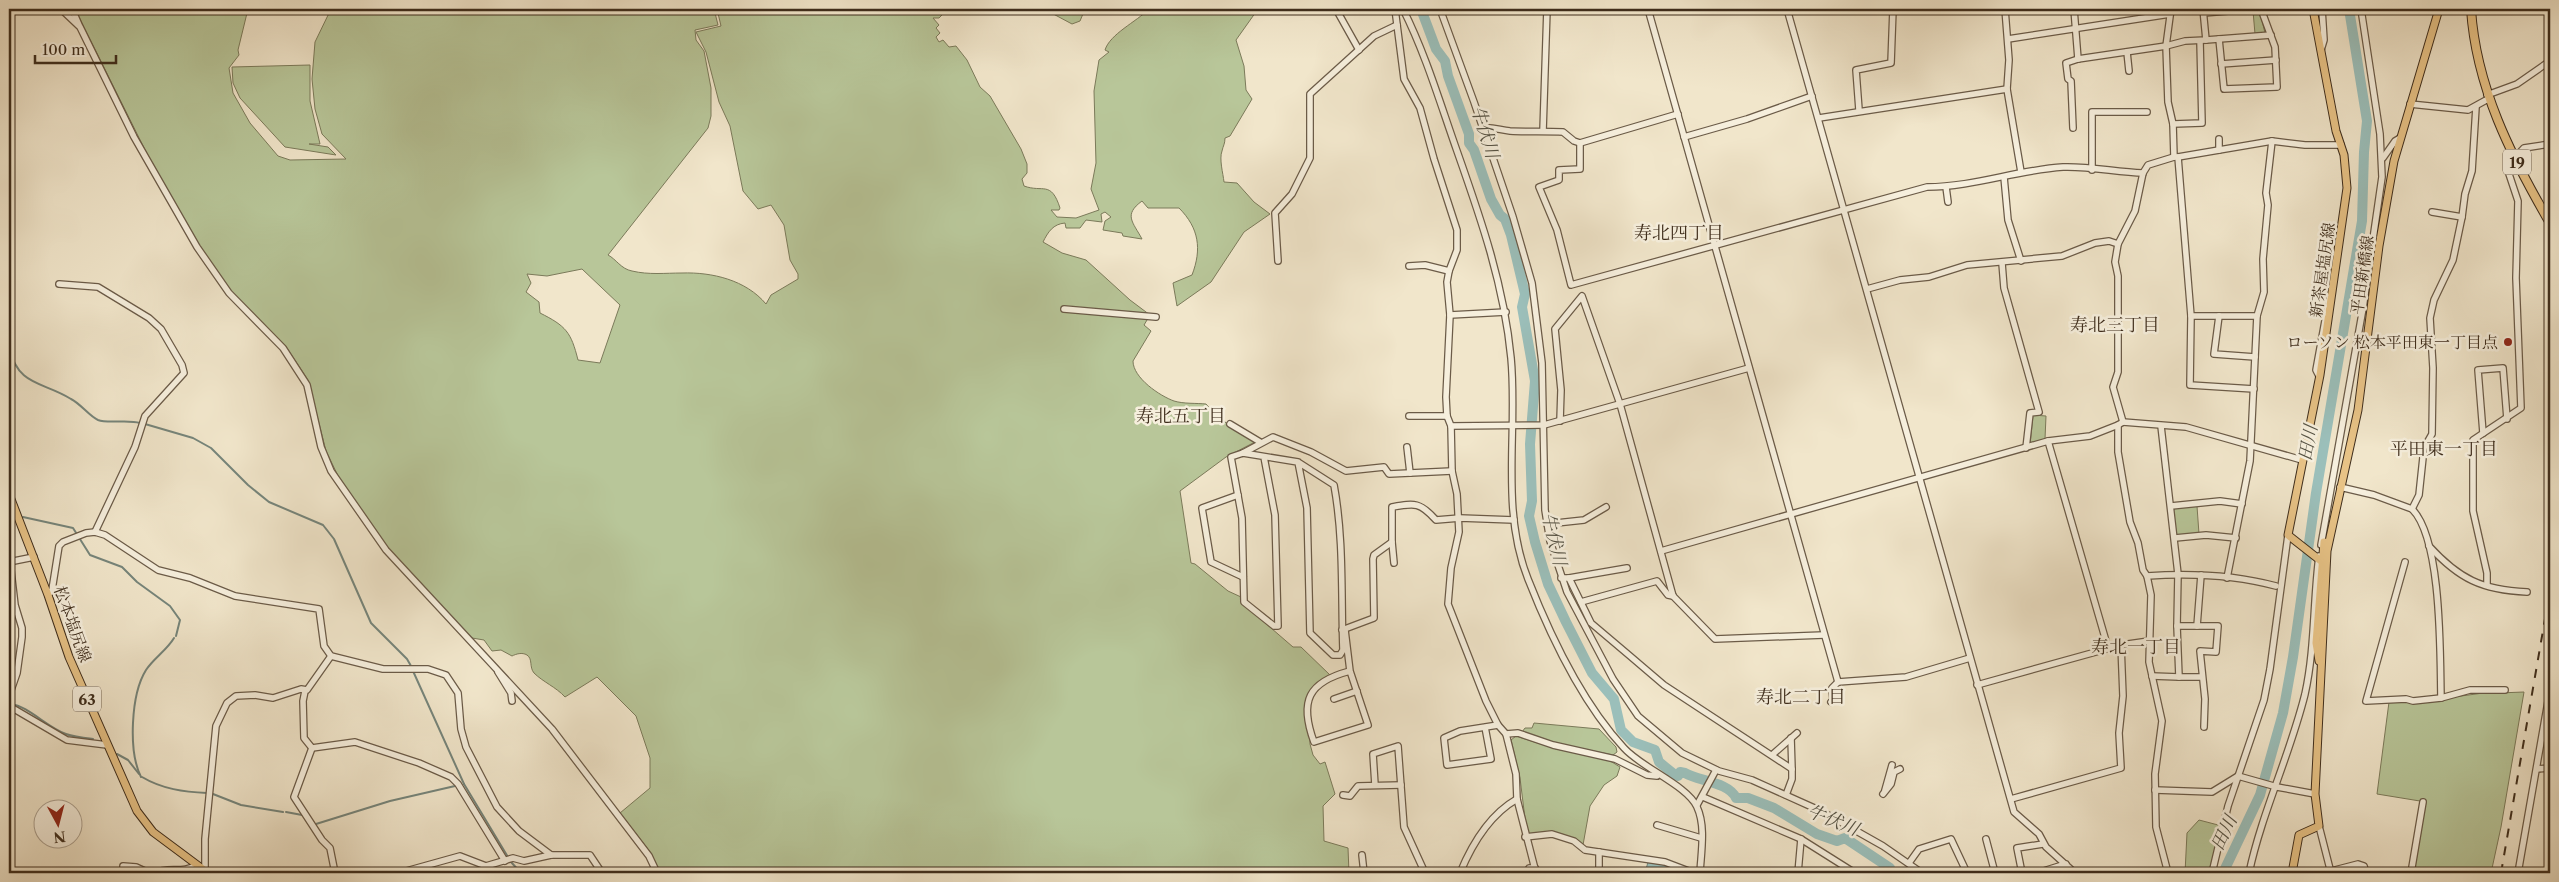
<svg xmlns="http://www.w3.org/2000/svg" width="2559" height="882" font-family="'Libre Caslon Text','Noto Serif JP',serif">
  <rect width="100%" height="100%" fill="#f1e6cb"/>
  <filter id="stains"><feTurbulence type="fractalNoise" baseFrequency=".004" numOctaves="4"/><feColorMatrix values="0 0 0 0 .2 0 0 0 0 .09 0 0 0 0 .02 0 0 0 .5 -.17"/></filter>
  <radialGradient id="worn" r=".72"><stop offset=".6" stop-color="#630" stop-opacity="0"/><stop offset="1" stop-color="#630" stop-opacity=".3"/></radialGradient>
  <!-- green -->
  <g fill="#b8c699" stroke="#7b7a5a" fill-rule="evenodd">
    <path d="M75,9H248L238,50L239,55L229,68L233,93L250,123L278,156L290,160L346,159L322,134L315,109L312,79L315,42L331,9H714L718,25L695,30L696,40L704,51L711,88V116L708,128L608,255C616,259 621,269 632,271C649,275 665,273 682,273C712,272 746,280 766,304L771,295L798,279V274L790,260L784,225L771,205L758,209L743,191L730,126L719,102L706,52L696,32L721,26L717,9H943L944,13L939,18H933L939,25L936,28L940,33L936,37L939,42L943,40L949,47L956,46L967,60L980,87L990,96L1021,149L1027,164V173L1022,179L1024,186C1043,193 1051,180 1060,208L1059,210H1051L1057,217L1076,218L1099,210L1091,189L1096,163L1094,91L1099,60L1109,52L1105,50C1110,34 1136,22 1149,9H1258L1236,40L1244,66L1246,90L1252,99L1230,136L1225,138C1225,144 1223,146 1222,151C1219,159 1223,173 1224,182L1237,183L1254,202L1270,214L1244,232L1211,282L1177,306L1173,283L1192,275C1202,249 1199,228 1179,208H1148L1142,201C1123,215 1133,222 1142,239L1123,236L1122,233L1103,230L1105,221L1111,217L1105,212L1101,214L1102,222L1086,220L1080,228H1066L1065,223C1053,224 1048,232 1043,242L1062,253L1086,260L1130,300L1150,315L1144,325L1151,331L1133,361C1133,378 1160,396 1174,401C1184,404 1196,403 1206,404L1219,418L1255,442L1226,457L1180,491L1191,563L1195,564L1228,591L1241,597L1242,603L1293,647H1301L1330,675L1313,688L1308,698L1310,744L1313,755L1320,764L1325,762L1335,794L1323,806L1324,841L1348,848L1349,873H660L651,853L620,813L650,788V758L636,716L597,677L565,697C556,687 543,682 534,673C529,667 533,659 527,655C522,652 516,654 512,656L501,650L492,651L484,640L472,638L387,547L343,486L326,451L308,380L285,345L233,294L195,239L156,172ZM582,269L620,305L600,363L578,360C571,332 566,326 540,313L539,302L526,292L531,283L527,274L547,276Z"/>
    <path d="M1044,9H1085L1080,21L1072,24Z"/>
    <path d="M2257,10L2260,12L2265,33L2255,34L2253,11Z"/>
    <path d="M310,65V101L320,144H309L328,147L336,155L285,147L240,98L233,83L232,67Z"/>
    <path d="M2033,415L2046,416L2045,439L2030,445Z"/>
    <path d="M2197,506L2199,534L2179,536L2176,534L2173,512L2175,507Z"/>
    <path d="M2498,691V693L2524,692L2501,827L2491,873H2414L2426,802L2377,794L2389,702L2439,699Z"/>
    <path d="M1534,723L1599,729L1616,747L1617,752L1613,755L1550,742L1522,732L1525,728H1532Z"/>
    <path d="M1516,736L1556,749L1607,759L1620,767L1617,776L1604,785L1590,806L1583,845L1562,834L1527,835L1520,778L1511,740Z"/>
    <path d="M2199,820L2222,826L2211,873H2185L2187,833Z"/>
  </g>
  <!-- water -->
  <path fill="#9bbfba" stroke="#76857b" d="M1648,862L1665,864L1688,873H1645Z"/>
  <g fill="none" stroke-linecap="round" stroke-linejoin="round">
    <!-- stream -->
    <g stroke="#76857b" stroke-width="2">
      <path d="M9,348C19,387 42,381 71,399C81,404 89,416 98,420C108,424 128,419 140,423"/>
      <path d="M145,424L193,438L211,448L248,485L269,502L323,525L334,539L371,623L407,659L411,666"/>
      <path d="M9,514L10,515"/>
      <path d="M23,517L73,528L90,555L122,567L137,582L170,606L180,620L176,636"/>
      <path d="M413,671L464,784"/>
      <path d="M11,704C28,706 48,728 66,734C74,737 84,738 93,739"/>
      <path d="M117,754L128,760L139,774"/>
      <path d="M141,777C128,751 131,694 146,670C154,658 167,650 174,638"/>
      <path d="M142,777C162,789 184,792 207,793"/>
      <path d="M464,784L511,862L521,873"/>
      <path d="M213,794L241,805L283,812"/>
      <path d="M286,812L302,815"/>
      <path d="M316,824L390,801L455,786"/>
    </g>
    <!-- river -->
    <g stroke="#9bbfba" stroke-width="10">
      <path d="M1421,9L1436,49L1445,61L1448,76L1469,134V143L1474,150L1491,199L1500,215L1505,219L1511,235L1525,294L1522,307L1535,381L1530,444L1532,501L1529,516L1535,542L1548,584L1566,622L1592,673L1614,699L1621,730L1633,742L1655,750L1659,762L1675,775L1678,776L1680,772L1685,773C1698,781 1729,782 1736,798H1748L1774,808L1817,834L1837,841L1845,838L1890,868V873"/>
      <path d="M2223,873L2260,795L2283,713L2293,657L2316,493L2362,221L2364,152L2367,121L2349,9"/>
    </g>
    <!-- minor casing -->
    <g stroke="#6b5b48" stroke-width="8">
      <g id="minor">
        <path d="M61,9L80,27L134,137L197,247L229,293L283,348L307,385L321,447L331,471L386,550L552,729L649,856L657,873"/>
        <path d="M72,9L79,25"/>
        <path d="M1336,9L1359,50"/>
        <path d="M1395,9L1404,79L1420,108L1434,159L1457,230V250L1449,271L1447,282L1450,315L1446,397L1447,416L1451,426L1452,471L1457,494L1459,532L1451,568L1448,604L1486,701L1498,725L1506,734L1516,774L1517,799L1536,873"/>
        <path d="M1403,9C1426,55 1440,103 1457,151C1481,219 1504,285 1511,358C1518,431 1500,509 1528,579C1550,635 1583,704 1624,748C1642,768 1688,786 1697,807C1706,826 1701,853 1700,873"/>
        <path d="M1440,9L1474,102L1513,217L1532,283L1542,363L1545,510L1550,541L1567,592L1613,679L1638,716L1682,753L1719,771L1752,780L1821,811L1883,846L1922,873"/>
        <path d="M1648,9L1838,682L1906,677L1970,658"/>
        <path d="M1787,9L2014,812L2039,834L2046,847L2075,873"/>
        <path d="M2005,9L2009,60L2007,89L2021,172"/>
        <path d="M2074,9L2078,59"/>
        <path d="M2171,9L2166,46L2168,102L2173,124L2174,157H2178L2191,316H2257L2264,292L2263,259L2268,205L2266,193L2272,141"/>
        <path d="M2204,13L2252,9"/>
        <path d="M2008,39L2170,14"/>
        <path d="M2219,39L2224,89L2277,87L2275,47L2261,9"/>
        <path d="M2206,40L2271,35"/>
        <path d="M2321,50L2324,40L2322,9"/>
        <path d="M2127,52L2129,71"/>
        <path d="M2221,64L2276,60"/>
        <path d="M2487,95L2517,84L2550,61"/>
        <path d="M2410,104L2468,110L2488,99"/>
        <path d="M1859,110L1856,70L1891,63L1893,9"/>
        <path d="M1819,118L2007,89"/>
        <path d="M2173,124L2202,123L2200,41"/>
        <path d="M1483,128C1493,127 1500,130 1510,131C1528,132 1546,131 1563,132L1574,141L1580,143L1678,114"/>
        <path d="M2073,128L2071,81L2068,79L2066,63L2078,59L2166,46L2185,41L2206,40L2203,9"/>
        <path d="M1543,131L1547,9"/>
        <path d="M1684,137L1747,119L1812,96"/>
        <path d="M2219,139V150"/>
        <path d="M1580,143V169L1559,170V180L1539,187L1557,230L1571,285L1927,187C1974,187 2016,170 2063,167C2089,166 2116,172 2143,173"/>
        <path d="M2178,157L2272,141L2305,145H2341"/>
        <path d="M2383,158L2395,141L2400,138"/>
        <path d="M2092,170V112H2147"/>
        <path d="M2004,177L2008,220L2021,261"/>
        <path d="M1946,187L1948,202"/>
        <path d="M2432,212L2462,217"/>
        <path d="M1278,261L1275,213L1292,194L1310,158V94L1374,36L1397,25"/>
        <path d="M2002,263L2004,288L2039,412L2030,413L2026,448"/>
        <path d="M1409,266L1425,265L1449,271"/>
        <path d="M59,284L98,287L149,318L161,329L182,365L184,373L145,416L135,447L95,532"/>
        <path d="M1867,289L1900,280L1929,277L1967,265L2062,256L2095,243L2109,241L2118,244"/>
        <path d="M1064,309L1156,317"/>
        <path d="M1450,315L1506,312"/>
        <path d="M2191,316L2190,385L2254,389"/>
        <path d="M2219,316L2214,354L2255,357"/>
        <path d="M2319,376L2316,370L2329,299"/>
        <path d="M1409,416H1447"/>
        <path d="M1560,421L1561,390L1555,329L1582,296L1620,404L1673,596L1715,639L1824,635"/>
        <path d="M2123,422L2118,425V452L2130,522L2138,543L2143,570L2147,576L2151,595L2149,662L2162,721L2155,774L2156,827L2168,873"/>
        <path d="M2123,422L2113,387L2118,372V276L2115,262L2118,244L2135,211L2143,173L2148,165L2174,157"/>
        <path d="M2123,422L2186,427L2302,460"/>
        <path d="M1230,424L1260,442"/>
        <path d="M1451,426L1544,425L1749,368"/>
        <path d="M2161,426L2178,574L2177,626"/>
        <path d="M2483,433L2478,370L2503,368L2507,419"/>
        <path d="M2048,441L2108,648"/>
        <path d="M1407,447L1410,473"/>
        <path d="M1243,453L1273,437L1311,452L1346,471L1384,467L1389,474L1452,471"/>
        <path d="M1264,457L1275,515L1278,626H1274L1244,602L1242,518L1231,457L1243,453L1298,462L1334,485C1344,539 1341,596 1343,650L1340,655H1333L1310,633L1307,508L1298,462"/>
        <path d="M2340,487L2374,495L2412,509C2442,539 2440,654 2441,698"/>
        <path d="M1238,495L1202,508L1211,562L1243,577"/>
        <path d="M2171,506L2220,501L2242,504"/>
        <path d="M2412,509L2419,495L2424,448L2432,434L2433,368L2430,318L2434,300L2453,260L2462,217L2465,194L2472,171L2476,107"/>
        <path d="M1547,524L1584,520L1606,507"/>
        <path d="M2175,538L2206,535L2236,538"/>
        <path d="M1392,542L1394,563"/>
        <path d="M2321,545L2363,308L2382,177L2380,134L2361,9"/>
        <path d="M2429,546C2459,579 2482,590 2527,592"/>
        <path d="M1661,551L2048,441L2090,436L2118,425"/>
        <path d="M9,562L34,557"/>
        <path d="M2405,562L2366,701L2406,699L2413,701L2441,698L2470,690H2505"/>
        <path d="M2147,576C2190,573 2235,575 2276,586"/>
        <path d="M1561,578H1569L1591,623L1630,656L1664,685L1792,769V779L1786,795"/>
        <path d="M1569,578L1627,568"/>
        <path d="M2227,578L2250,461L2257,316"/>
        <path d="M2487,585V573L2473,511V440L2521,408L2516,278L2518,201L2508,171V165L2524,148L2550,144"/>
        <path d="M48,595L52,590L59,546L63,542L86,533L95,532L105,535L158,570L190,578L235,596L319,609L324,646L331,656L383,669H428L446,675L458,693L461,729L466,747L497,807L519,831L551,855L524,861L513,858L486,866L460,856L399,873"/>
        <path d="M1581,602L1657,581L1668,595L1673,596"/>
        <path d="M2197,626L2201,575"/>
        <path d="M1342,630L1374,618L1373,559L1374,555L1392,542V507C1415,503 1420,502 1436,520L1460,518L1514,520"/>
        <path d="M1345,630L1350,671L1368,725L1314,742C1299,701 1308,682 1350,671"/>
        <path d="M498,672L511,693L512,701"/>
        <path d="M2152,676L2179,677"/>
        <path d="M2201,677H2179L2177,626H2218L2216,652L2200,651L2205,699L2204,727"/>
        <path d="M1977,685L2121,645L2149,641"/>
        <path d="M305,691L303,701L304,738L312,748"/>
        <path d="M9,696L17,673L22,637V628L15,605L10,562"/>
        <path d="M1334,699L1357,691"/>
        <path d="M1831,702L1833,700L1832,688L1838,682"/>
        <path d="M9,706L67,740L107,745"/>
        <path d="M1485,727L1491,759L1447,765L1444,738L1460,731L1498,725"/>
        <path d="M1506,734L1518,733L1553,745L1615,759L1647,775L1657,776"/>
        <path d="M1791,738L1792,769"/>
        <path d="M312,748L355,742L419,763L451,777L458,784L505,861"/>
        <path d="M312,748L294,797L322,840L330,848L335,873"/>
        <path d="M1772,755L1797,733"/>
        <path d="M2537,769L2550,768"/>
        <path d="M1375,785L1373,754L1398,746L1404,827L1425,873"/>
        <path d="M1885,790L1892,765"/>
        <path d="M2155,790L2212,792L2238,776L2277,787L2315,794"/>
        <path d="M1883,794L1891,784L1894,772L1900,769"/>
        <path d="M1343,795L1350,796L1358,786L1401,785"/>
        <path d="M1703,797L1801,839L1855,873"/>
        <path d="M2011,799L2121,768L2119,733L2123,696L2121,645"/>
        <path d="M1697,805L1716,770"/>
        <path d="M1657,825L1701,838"/>
        <path d="M2319,826L2331,873"/>
        <path d="M1525,837L1552,834L1574,841L1585,850L1665,862L1694,873"/>
        <path d="M1986,839L1995,873"/>
        <path d="M1599,852V873"/>
        <path d="M551,855H590L602,873"/>
        <path d="M1362,855L1364,873"/>
        <path d="M1909,863L1919,849L1951,839L1967,873"/>
        <path d="M123,866L136,867L149,873"/>
        <path d="M205,871V839L216,726L227,703L236,696L255,695L273,698L301,689L307,690L331,656"/>
        <path d="M2331,871L2358,864L2364,866L2366,873"/>
        <path d="M155,873C167,866 184,874 196,865"/>
        <path d="M1460,873C1472,844 1489,815 1517,799"/>
        <path d="M1527,873L1529,868H1535"/>
        <path d="M1798,873L1801,839"/>
        <path d="M2022,873L2017,848L2043,844"/>
        <path d="M2037,873L2066,864"/>
        <path d="M2212,873L2228,806L2264,700L2270,669L2288,535"/>
        <path d="M2249,873C2262,812 2290,755 2305,694C2315,649 2313,602 2319,556"/>
        <path d="M2411,873L2423,802"/>
        <path d="M2518,873L2550,690"/>
      </g>
    </g>
    <!-- major casing -->
    <g stroke="#3e2d1c" stroke-width="9">
      <g id="major">
        <path d="M2313,9L2336,131L2344,155L2347,188L2320,375L2288,535L2321,561"/>
        <path d="M9,494L48,595L69,657L137,811L153,832L208,873"/>
        <path d="M2319,661L2316,643L2324,542"/>
        <path d="M2292,873L2299,835L2319,826L2315,794L2327,551L2358,410L2379,246L2394,161L2439,9"/>
      </g>
    </g>
    <!-- highway casing -->
    <g stroke="#3e2d1c" stroke-width="10">
      <path id="highway" d="M2471,9C2476,87 2511,156 2550,223"/>
    </g>
    <!-- minor -->
    <use href="#minor" stroke="#f6efdd" stroke-width="5.5"/>
    <!-- major -->
    <use href="#major" stroke="#e8c386" stroke-width="7"/>
    <!-- highway -->
    <use href="#highway" stroke="#e8c386" stroke-width="8"/>
    <!-- rail -->
    <path stroke="#3e2d1c" stroke-width="2" stroke-dasharray="9 9" stroke-linecap="butt" d="M2501,873L2550,590"/>
  </g>
  <!-- markers -->
  <circle fill="#8f2418" stroke="#f6efdd" stroke-width="2" cx="2508" cy="342" r="5"/>
  <g text-anchor="middle" dominant-baseline="central" stroke-width="5" stroke-linejoin="round" paint-order="stroke">
    <!-- shield labels -->
    <g fill="#f6efdd" stroke="#756756" stroke-width="1">
      <rect x="2503" y="149.5" width="28" height="25" rx="4"/>
      <rect x="73" y="686.5" width="28" height="25" rx="4"/>
    </g>
    <g font-size="15" font-weight="bold" fill="#3e2d1c">
      <text x="2517" y="162">19</text>
      <text x="87" y="699">63</text>
    </g>
    <!-- street labels -->
    <g font-size="16" fill="#3e2d1c" stroke="#f6efdd">
      <text transform="translate(2322 270) rotate(-82)">新茶屋塩尻線</text>
      <text transform="translate(2362 275) rotate(-82)">平田新橋線</text>
      <text transform="translate(73 624) rotate(70)">松本塩尻線</text>
    </g>
    <!-- poi labels -->
    <g font-size="16" fill="#3e2d1c" stroke="#f6efdd" text-anchor="end">
      <text x="2498" y="342">ローソン 松本平田東一丁目点</text>
    </g>
    <!-- water labels -->
    <g font-size="18" font-style="italic" fill="#555244" stroke="#f6efdd">
      <text transform="translate(1485 132) rotate(73)">牛伏川</text>
      <text transform="translate(2308 443) rotate(-80)">田川</text>
      <text transform="translate(1554 539) rotate(77)">牛伏川</text>
      <text transform="translate(1833 820) rotate(22)">牛伏川</text>
      <text transform="translate(2224 833) rotate(-65)">田川</text>
    </g>
    <!-- neighbourhood labels -->
    <g font-size="18" fill="#3e2d1c" stroke="#f6efdd">
      <text x="1679" y="233">寿北四丁目</text>
      <text x="2115" y="325">寿北三丁目</text>
      <text x="1181" y="416">寿北五丁目</text>
      <text x="2444" y="449">平田東一丁目</text>
      <text x="2136" y="647">寿北一丁目</text>
      <text x="1801" y="697">寿北二丁目</text>
    </g>
  </g>
  <!-- margin -->
  <rect width="2559" height="882" fill="none" stroke="#f1e6cb" stroke-width="30"/>
  <rect x="10" y="10" width="2539" height="862" fill="none" stroke="#3e2d1c" stroke-width="2.5"/>
  <rect x="15" y="15" width="2529" height="852" fill="none" stroke="#3e2d1c"/>
  <!-- north arrow -->
  <g transform="translate(58 824) rotate(173)"><circle r="24" fill="#f6efdd" stroke="#aca190"/>
  <path d="M0-4L9 19L0 12L-9 19Z" fill="#8f2418"/>
  <text y="-8" font-size="14" font-weight="bold" text-anchor="middle" fill="#3e2d1c">N</text>
  </g>
  <!-- scale -->
  <path d="M35 55v8h81v-8" fill="none" stroke="#3e2d1c" stroke-width="2.5"/>
  <text x="42" y="55" font-size="15" fill="#3e2d1c" stroke="#f6efdd" stroke-width="4" paint-order="stroke">100 m</text>
  <rect width="100%" height="100%" filter="url(#stains)"/>
  <rect width="100%" height="100%" fill="url(#worn)"/>
</svg>
